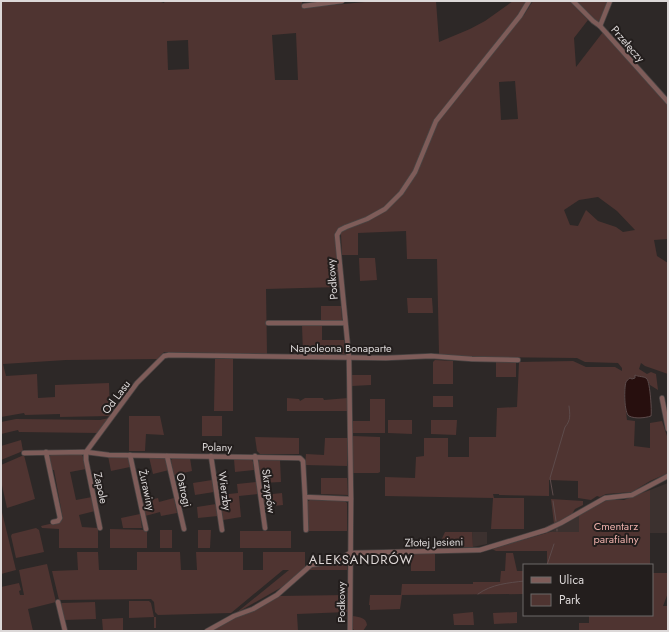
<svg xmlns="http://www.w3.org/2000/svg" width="669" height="632" font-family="Jost,sans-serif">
  <rect width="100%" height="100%" fill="#2d2827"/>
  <!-- built -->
  <g fill="#3c312f">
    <path d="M668,483V533H650V490Z"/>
    <path d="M579,516V532H550L556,529Z"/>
    <path d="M472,532H487V544L473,547Z"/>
  </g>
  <!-- green -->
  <g fill="#4f3431" fill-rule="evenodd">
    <path d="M1,1H158L164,3L165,1H302V8L375,1H436L439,42L470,29L485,21L513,1H527L521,11L524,15L533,1H570L588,20L574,38L576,67L603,32L668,104V239L654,240L657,256L668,263V374L645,366L641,363L639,369L647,374L651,372L656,374L658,390L650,385L647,379L635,377L632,379L630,378C620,388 626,407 627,420L635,421L634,446L650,448V423L662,421L668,439V473L650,481L632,492L606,494L600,497L597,496L591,500L578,498V481L549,480V496L499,495V494H493L494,498H524V529H491L493,498L385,496V477L415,478L416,457L424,456V438H448V457H469V437H496L497,408L517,407L519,362L573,361L586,367H615L622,371V368L618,363L585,362L577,358L476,357L439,354L437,259H407L406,231L358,233V255H342L341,234L336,233L339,287L266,289L267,354L164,352L158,359L66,360L3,364L6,376L37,374L38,398L55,397V385L109,383L110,412L112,413L110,416L60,417V414L25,415L24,413L1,417ZM296,33L298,80H275L272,35ZM188,40L189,69L168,70L167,41ZM515,81L518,119L501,120L499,82ZM598,197L617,211L635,230L623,232L616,227L598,221L586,210L578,226L570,225L564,210L579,200Z"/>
    <path d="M576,1H609L599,24Z"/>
    <path d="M359,258H375L377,280L360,281Z"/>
    <path d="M407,298H432L433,313H408Z"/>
    <path d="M321,306H341L342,320L341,321H321Z"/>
    <path d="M302,325H322V340H344L346,355L303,354Z"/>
    <path d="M215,359H233V411H214Z"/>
    <path d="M435,360L453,361V384H433V362Z"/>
    <path d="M496,361L516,362V377H496Z"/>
    <path d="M352,375H371V385L352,386Z"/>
    <rect x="433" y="396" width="20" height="11"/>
    <path d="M287,398L299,399L300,401L305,398H323L324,400L348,398V411H287Z"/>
    <path d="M370,399H385V433H353V421H370Z"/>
    <path d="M129,416H160L164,435L146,434L145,451H129Z"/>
    <rect x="202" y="416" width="20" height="20"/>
    <path d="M109,418L98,433L19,432L18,430L1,434V422L16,419L100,420Z"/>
    <path d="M388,420H412V434L388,433Z"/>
    <path d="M431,420H457L456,435L431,434Z"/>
    <path d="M353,436L380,437V472L378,473H353Z"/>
    <path d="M255,437L299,438V454H260L257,451Z"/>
    <path d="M325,438H348L347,466L305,465L306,454L324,455Z"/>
    <path d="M21,440L23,451L1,460V446Z"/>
    <path d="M51,454H81L84,458L86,469L70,472L76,500L92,497L95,511L79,515L82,527L98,528V548H59V529L42,528L41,526L58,522L63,519L54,470H52L49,458Z"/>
    <path d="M24,455L35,499L7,508L1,481V465Z"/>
    <path d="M108,456L125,457L129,459L130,467L111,471Z"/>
    <path d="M149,457H164L166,460L169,470L153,474Z"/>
    <path d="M173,458H190L192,471L174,475L171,460Z"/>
    <path d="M234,459H251L253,462L254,470L235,472Z"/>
    <path d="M260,459L280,460L281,482L261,483L258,462Z"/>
    <path d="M321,478H347L348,495L321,494Z"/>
    <path d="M212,480L214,492L195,495L193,483Z"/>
    <path d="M256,482L258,494L239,496L241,517L223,520L220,495L238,493L237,484Z"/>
    <path d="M650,490V565H547V551H496L492,549L550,532H579V515L607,500H624Z"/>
    <path d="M282,493L283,505L264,507L263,495Z"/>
    <path d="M158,498L159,502L174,498L177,513L161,516L160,512L145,516L142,502Z"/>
    <path d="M551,499L583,501V505L575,509L572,514L554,524Z"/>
    <path d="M310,500L345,501L347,503V531H308L307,502Z"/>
    <path d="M216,504L218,516L198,518L197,507Z"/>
    <path d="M1,508L16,570L1,574Z"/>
    <path d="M140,514L142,528H123L121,518Z"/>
    <path d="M36,528L39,530L44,552L16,558L11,536L12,534Z"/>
    <path d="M110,529L147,530V548H110Z"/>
    <rect x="160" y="530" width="12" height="18"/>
    <path d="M198,530H211L210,548H198Z"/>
    <rect x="240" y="531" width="51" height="17"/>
    <path d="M445,532H472L473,547H438Z"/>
    <path d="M77,552H98L99,570H137V552H180L181,570H197L196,552H243V570H263V552H305V568L282,587L238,612L236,613L289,570H283L231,613L158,615L155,612L154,602L151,599L59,600L52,571L78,570Z"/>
    <path d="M506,553H513L517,571H524V594L402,595L400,609L370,610V605H369L370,595H401L402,584H473V582H500L501,571H505Z"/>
    <rect x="411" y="554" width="24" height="17"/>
    <path d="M347,556V570H307L316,566Z"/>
    <path d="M47,564L56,602L28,609L33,631H1V587L19,583L21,590L19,591L20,595H24L19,570Z"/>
    <path d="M652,573H668V593L663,606H668V631H579V623H589V615H652Z"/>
    <path d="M347,595L348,612L297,614L298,631H212L214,629L278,596Z"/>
    <path d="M129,601H149L151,603L154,617H156V628H154V617L129,618Z"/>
    <path d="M95,602L96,619L64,620L61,604L62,603Z"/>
    <path d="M473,612L474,625H454L453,614Z"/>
    <path d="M517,612V623L494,624L493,613Z"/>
    <path d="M352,616C359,617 366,617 367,625L363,631L354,630L352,628Z"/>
    <path d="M123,618V631H103L102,619Z"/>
  </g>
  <!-- water -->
  <path fill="#270f0e" stroke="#5d4b4b" d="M635,375C638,377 645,376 647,379C650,383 652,411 651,416C645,418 635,419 629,416C624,413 624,388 626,382C626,382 629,378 630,378L632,379L635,378Z"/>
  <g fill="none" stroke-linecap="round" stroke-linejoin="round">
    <!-- stream -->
    <g stroke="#5d4b4b" stroke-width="1">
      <path d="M553,495L550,478L565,427C571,420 570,415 569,406"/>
      <path d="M553,501L556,521"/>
      <path d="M557,529V531"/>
      <path d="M547,565L554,544"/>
      <path d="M478,594C492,584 508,583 524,581"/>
    </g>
    <!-- minor casing -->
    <g stroke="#494443" stroke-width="6">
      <g id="minor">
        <path d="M573,1L593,21L600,26L668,102"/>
        <path d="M304,6L342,1"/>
        <path d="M600,26L610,1"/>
        <path d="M268,323H345"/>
        <path d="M662,398L668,429"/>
        <path d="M46,452L60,518L58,521L53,522"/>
        <path d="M24,453L86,452L109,455L300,458L303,461L305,497L351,499"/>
        <path d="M130,455L146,529"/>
        <path d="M167,456L184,529"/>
        <path d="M211,456L222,530"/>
        <path d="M255,456L265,528"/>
        <path d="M305,497L306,530"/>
        <path d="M100,528L86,460V452L137,383L164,356L169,355L386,358L431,356L472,359L518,360"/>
        <path d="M58,602L65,631"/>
        <path d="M207,631L234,616L253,609L277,595L311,565L336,561L350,553L480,550L546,530L561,523L605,498L632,495L668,476"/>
        <path d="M350,631L351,499L349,358L337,235L340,230L346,227L367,219L385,209L401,193L415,172L436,121L520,16L529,1"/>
      </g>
    </g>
    <!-- minor -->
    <use href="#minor" stroke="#7e5c59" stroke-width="4.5"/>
  </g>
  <g text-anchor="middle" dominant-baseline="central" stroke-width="4" stroke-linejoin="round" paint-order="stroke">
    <!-- street labels -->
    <g font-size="11" fill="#dcd8d8" stroke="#231e1d">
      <text transform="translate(628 44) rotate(49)">Przełęczy</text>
      <text transform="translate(332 279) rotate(-95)">Podkowy</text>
      <text x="341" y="348">Napoleona Bonaparte</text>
      <text transform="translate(116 397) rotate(-53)">Od Lasu</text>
      <text transform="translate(217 447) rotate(1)">Polany</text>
      <text transform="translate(101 488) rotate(78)">Zapole</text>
      <text transform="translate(147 490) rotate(78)">Żurawiny</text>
      <text transform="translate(184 490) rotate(77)">Ostrogi</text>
      <text transform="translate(225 491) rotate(82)">Wierzby</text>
      <text transform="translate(269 491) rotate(82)">Skrzypów</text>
      <text transform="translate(434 542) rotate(-1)">Złotej Jesieni</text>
      <text transform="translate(341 602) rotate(-90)">Podkowy</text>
    </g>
    <!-- park labels -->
    <g font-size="11" fill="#eaaea9" stroke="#231e1d">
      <text x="616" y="526">Cmentarz<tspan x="616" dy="13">parafialny</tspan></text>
    </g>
    <!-- quarter labels -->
    <g font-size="13" letter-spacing="1" fill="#ded7d6" stroke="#231e1d">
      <text x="361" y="559">ALEKSANDRÓW</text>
    </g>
  </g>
  <!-- border -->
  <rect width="669" height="632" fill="none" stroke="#dcd8d8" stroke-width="4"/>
  <!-- legend -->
  <rect x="523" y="564" width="130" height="52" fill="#231e1d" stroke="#6d6868"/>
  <rect x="531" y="577" width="20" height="6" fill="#7e5c59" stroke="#6d6868"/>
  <text x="559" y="584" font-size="12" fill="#dcd8d8">Ulica</text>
  <rect x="531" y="594" width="20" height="12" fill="#4f3431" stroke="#6d6868"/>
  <text x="559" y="604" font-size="12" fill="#dcd8d8">Park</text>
</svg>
